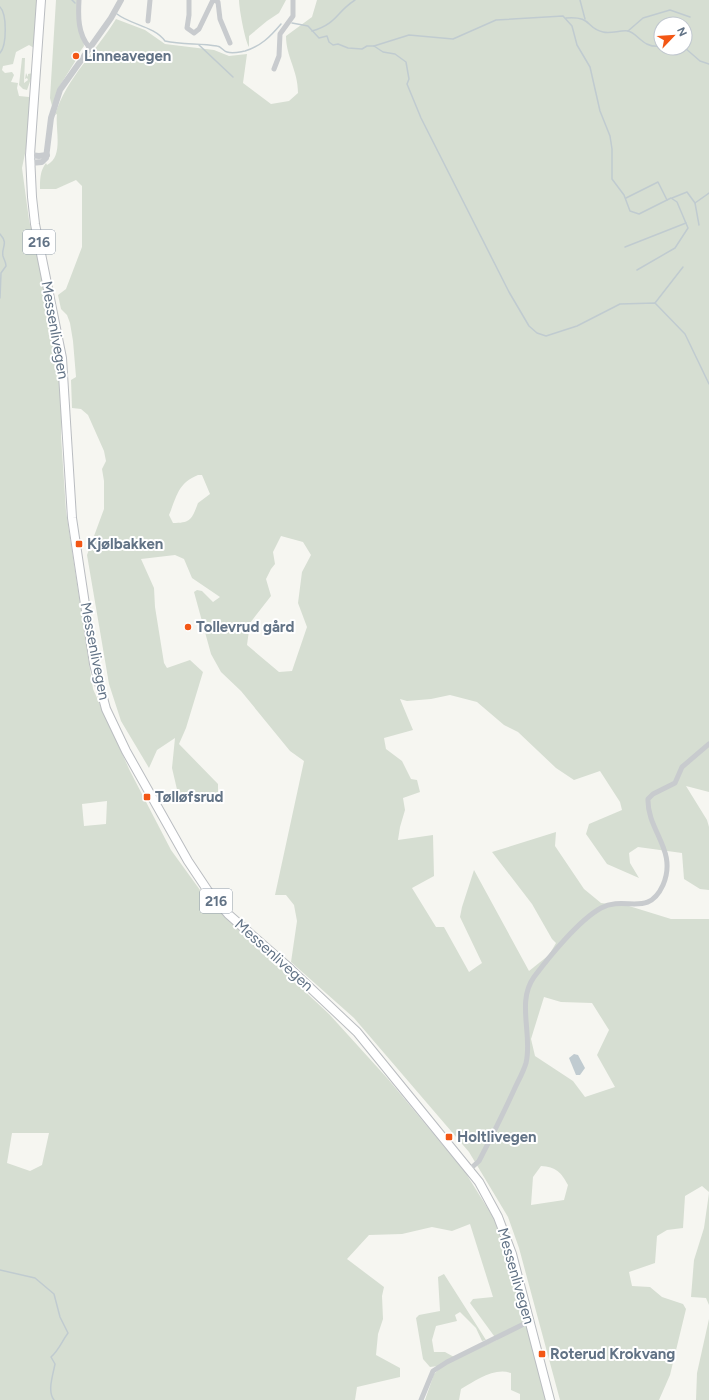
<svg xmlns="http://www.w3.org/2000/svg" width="709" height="1400" font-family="Figtree,sans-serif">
  <rect width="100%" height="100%" fill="#f6f6f1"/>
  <!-- green -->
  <g fill="#d6ded2" fill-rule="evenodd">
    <path d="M0,0H38L34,48L29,45L16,52L13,64L3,66L2,70L5,73L12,72L14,75L11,82L18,83L17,88L19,96L29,97L31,107L29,134L22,168L29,220L43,279L45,281L63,383L61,436L66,511L93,689L130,771L171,850L200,890L219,911L329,1014L388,1079L465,1172L495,1220L523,1307L548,1400H520V1394L511,1390V1373C494,1367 475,1381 461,1389L459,1400H425L434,1374L443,1365L497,1340L470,1303L473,1299L493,1297L470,1224L452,1231L432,1227L402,1234L369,1235L347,1259L384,1287L382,1296L383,1319L378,1334L376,1355L400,1368V1377L357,1387L355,1400H0ZM107,801L106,824L84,826L82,804ZM12,1133H49L42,1165L30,1171L7,1163Z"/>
    <path d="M56,0H78L84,46L74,60H76L59,87L52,106L50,98Z"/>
    <path d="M239,0H286L279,13L267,21L249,36V47C245,41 239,8 239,0Z"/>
    <path d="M317,0H709V792L686,786L707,820L709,827V890L700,889L684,879L682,853L638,847L629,853L630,863L639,878L607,864L586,834L589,824L622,810L620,802L600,771L574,780L556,768L518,732L504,725L477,702L450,695L431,699L407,701L400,699L413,730L384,738L386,749L402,761L411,779L417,780L420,792L403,798L405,810L400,827L398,840L433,835L434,876L412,888L436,927H444L469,972L482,963L460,917L462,907L474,870L529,971L549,955L556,943L552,939L532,904L492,852L556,832L555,846L584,889L601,903L629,906L671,919H709V1192L702,1186L685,1196L683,1228L667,1230L657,1236L655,1263L629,1272L632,1286L650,1287L662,1297L683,1304L686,1309L670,1375L659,1400H560L519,1248L508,1217L469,1152L354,1018L291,962L297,921L294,905L286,895H275L304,761L290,751L241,691L221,672L211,654L194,592L197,590L202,591L213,602L220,597L192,578L184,559L175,555L141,559L154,588L155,607L164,663L167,668L190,660L203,672L186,728L179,744L218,784V793L201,798H179L172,768L175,738L157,750L149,768L121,721L109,684L87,555L104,509V481L102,469L106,461L104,451L88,415L81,409L72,408L71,380L76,377L73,341L70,323L67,315L61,309L58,295L66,289L82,247V186L76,180L56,189H40C40,179 40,171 46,163L47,165C64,157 55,129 57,114L55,115C67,77 96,52 116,19L145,30L165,44L214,50L229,56L247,54L243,83L271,104L289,101L298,93C298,70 286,57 286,36L312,17ZM661,24H685V48H661ZM198,475H202L210,494L198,503C192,519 191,523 173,523L169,515C177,496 178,483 198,475ZM281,536L303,542L311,555L302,572L298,603L307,627L292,671L279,672L247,645L250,623L271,596L266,579L271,569L275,564L273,552ZM544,997L561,1002L592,1003L609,1030L597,1055L615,1087L585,1097L573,1081L535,1056L531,1039ZM541,1166C556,1167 561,1172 568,1185L564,1200L531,1205L533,1177Z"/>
    <path d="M22,58H25L24,83L28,80L27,78L25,79L26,73L28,77V74L33,73L27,90L23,89L19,85Z"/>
    <path d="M709,1193V1305L706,1298L691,1297L694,1260L704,1228Z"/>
    <path d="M444,1274L486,1340L482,1341L476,1328L460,1312L455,1315L457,1321L436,1326L432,1340L434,1352H445L454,1357L438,1366L430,1367L423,1359L416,1318L419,1315L440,1311L438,1277Z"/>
    <path d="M709,1319V1400H696L697,1373Z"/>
  </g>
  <!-- water -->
  <path fill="#c0cbd0" d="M574,1054L578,1055L585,1068L580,1075H576L569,1058Z"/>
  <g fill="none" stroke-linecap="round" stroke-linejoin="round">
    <!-- stream -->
    <g stroke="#c0cbd0" stroke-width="1.5">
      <path d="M72,0L75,3"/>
      <path d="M580,0L585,19"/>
      <path d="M0,7C7,14 7,45 0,53"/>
      <path d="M117,14C131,25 154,26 165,41C182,45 199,43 217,46C221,46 223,51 227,52C233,54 239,52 245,51C261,46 270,37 281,24"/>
      <path d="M566,18C593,16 585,28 603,32C611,34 620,30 628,31C638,33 643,49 661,46"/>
      <path d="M292,23L308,26L319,38L327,36L329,42L333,45L338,44L348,48L362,49L367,46H374L383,52L395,54L406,62L409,79L407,84L421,118L509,292L529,326L537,333L546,336L577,326L620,304L655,303L685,334L709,384"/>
      <path d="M312,31C337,24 336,12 355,0"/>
      <path d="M628,31L643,18L670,10L690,17"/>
      <path d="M199,45L233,77"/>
      <path d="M374,46L409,35L453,39L496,20L563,16L572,26L577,45L590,67L600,111L610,136L612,149V179L624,195L630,211L639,214L671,198L677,202L688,228L675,248L637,270"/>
      <path d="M685,48L700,61L709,64"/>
      <path d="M626,198L658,182L667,200"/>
      <path d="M672,198L687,192L695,203L699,225"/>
      <path d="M695,203L709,193"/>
      <path d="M0,234C9,244 1,247 3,256C4,260 6,262 6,266L1,273L0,298"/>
      <path d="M625,247L686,223"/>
      <path d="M655,303L683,267"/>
      <path d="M0,1270L35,1278L54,1294L60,1317L68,1333C62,1341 59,1350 51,1357L55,1364C53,1375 47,1391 54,1400"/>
    </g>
    <!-- primary casing -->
    <g stroke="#babdc1" stroke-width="10">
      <path id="primary" d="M41,0L30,155L32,197L35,224L62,358L72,518L94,664L106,709L126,751L188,861L208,891L228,914L286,965L357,1032L479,1182L498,1217L512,1254L550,1400"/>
    </g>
    <!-- minor -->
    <g stroke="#c8cbce" stroke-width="5">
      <path d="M79,0C78,17 78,34 89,47"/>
      <path d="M189,0V15L187,28L194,33L199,29L213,0"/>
      <path d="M214,0L218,2L220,19L230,43"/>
      <path d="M148,21L150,0"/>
      <path d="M274,69L279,56L280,34L293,16V0"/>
      <path d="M469,1170L479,1161C491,1138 503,1114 514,1090C518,1081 523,1073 526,1063C533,1036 516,1002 534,977C549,957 579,920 601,908C626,895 648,918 663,885C678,850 647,831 648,799L653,794L675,783L682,767L709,744"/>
      <path d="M421,1400L433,1371L447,1362L530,1321"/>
    </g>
    <!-- tertiary -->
    <g stroke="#c8cbce" stroke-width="6">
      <path d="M30,155L39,156L47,155"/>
      <path d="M30,163L42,162L46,158L51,118L60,90L111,18L121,0"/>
    </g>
    <!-- primary -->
    <use href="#primary" stroke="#fff" stroke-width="8"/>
  </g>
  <!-- markers -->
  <g fill="#f35715" stroke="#fff" stroke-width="1.5">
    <circle cx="76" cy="56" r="4"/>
    <rect x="75" y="540" width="8" height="8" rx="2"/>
    <circle cx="188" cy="627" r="4"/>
    <rect x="143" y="793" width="8" height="8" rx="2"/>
    <rect x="445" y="1133" width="8" height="8" rx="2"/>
    <rect x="538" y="1350" width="8" height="8" rx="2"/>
  </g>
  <g text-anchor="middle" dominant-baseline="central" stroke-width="4" stroke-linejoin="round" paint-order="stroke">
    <!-- shield labels -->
    <g fill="#fff" stroke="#919daa" stroke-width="1">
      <rect x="23" y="230" width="32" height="24" rx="3"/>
      <rect x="200" y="889" width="32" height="24" rx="3"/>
    </g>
    <g font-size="14" font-weight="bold" fill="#627386">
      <text x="39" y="242">216</text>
      <text x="216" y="901">216</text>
    </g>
    <!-- poi labels -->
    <g font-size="15" font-weight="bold" fill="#627386" stroke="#fff" text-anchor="start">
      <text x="84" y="56">Linneavegen</text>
      <text x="87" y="544">Kjølbakken</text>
      <text x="196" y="627">Tollevrud gård</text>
      <text x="155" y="797">Tølløfsrud</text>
      <text x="457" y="1137">Holtlivegen</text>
      <text x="550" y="1354">Roterud Krokvang</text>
    </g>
    <!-- street labels -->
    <g font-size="15" fill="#627386" stroke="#fff">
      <text transform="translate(55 330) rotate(80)">Messenlivegen</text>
      <text transform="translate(95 651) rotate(79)">Messenlivegen</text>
      <text transform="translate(274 955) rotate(42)">Messenlivegen</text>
      <text transform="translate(516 1276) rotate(74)">Messenlivegen</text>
    </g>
  </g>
  <!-- north arrow -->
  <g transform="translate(673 36) rotate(65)"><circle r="19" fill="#ffffff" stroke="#c0c7cf"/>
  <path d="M0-3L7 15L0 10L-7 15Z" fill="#f35715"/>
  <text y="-6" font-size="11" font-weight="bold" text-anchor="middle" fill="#627386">N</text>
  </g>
</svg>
